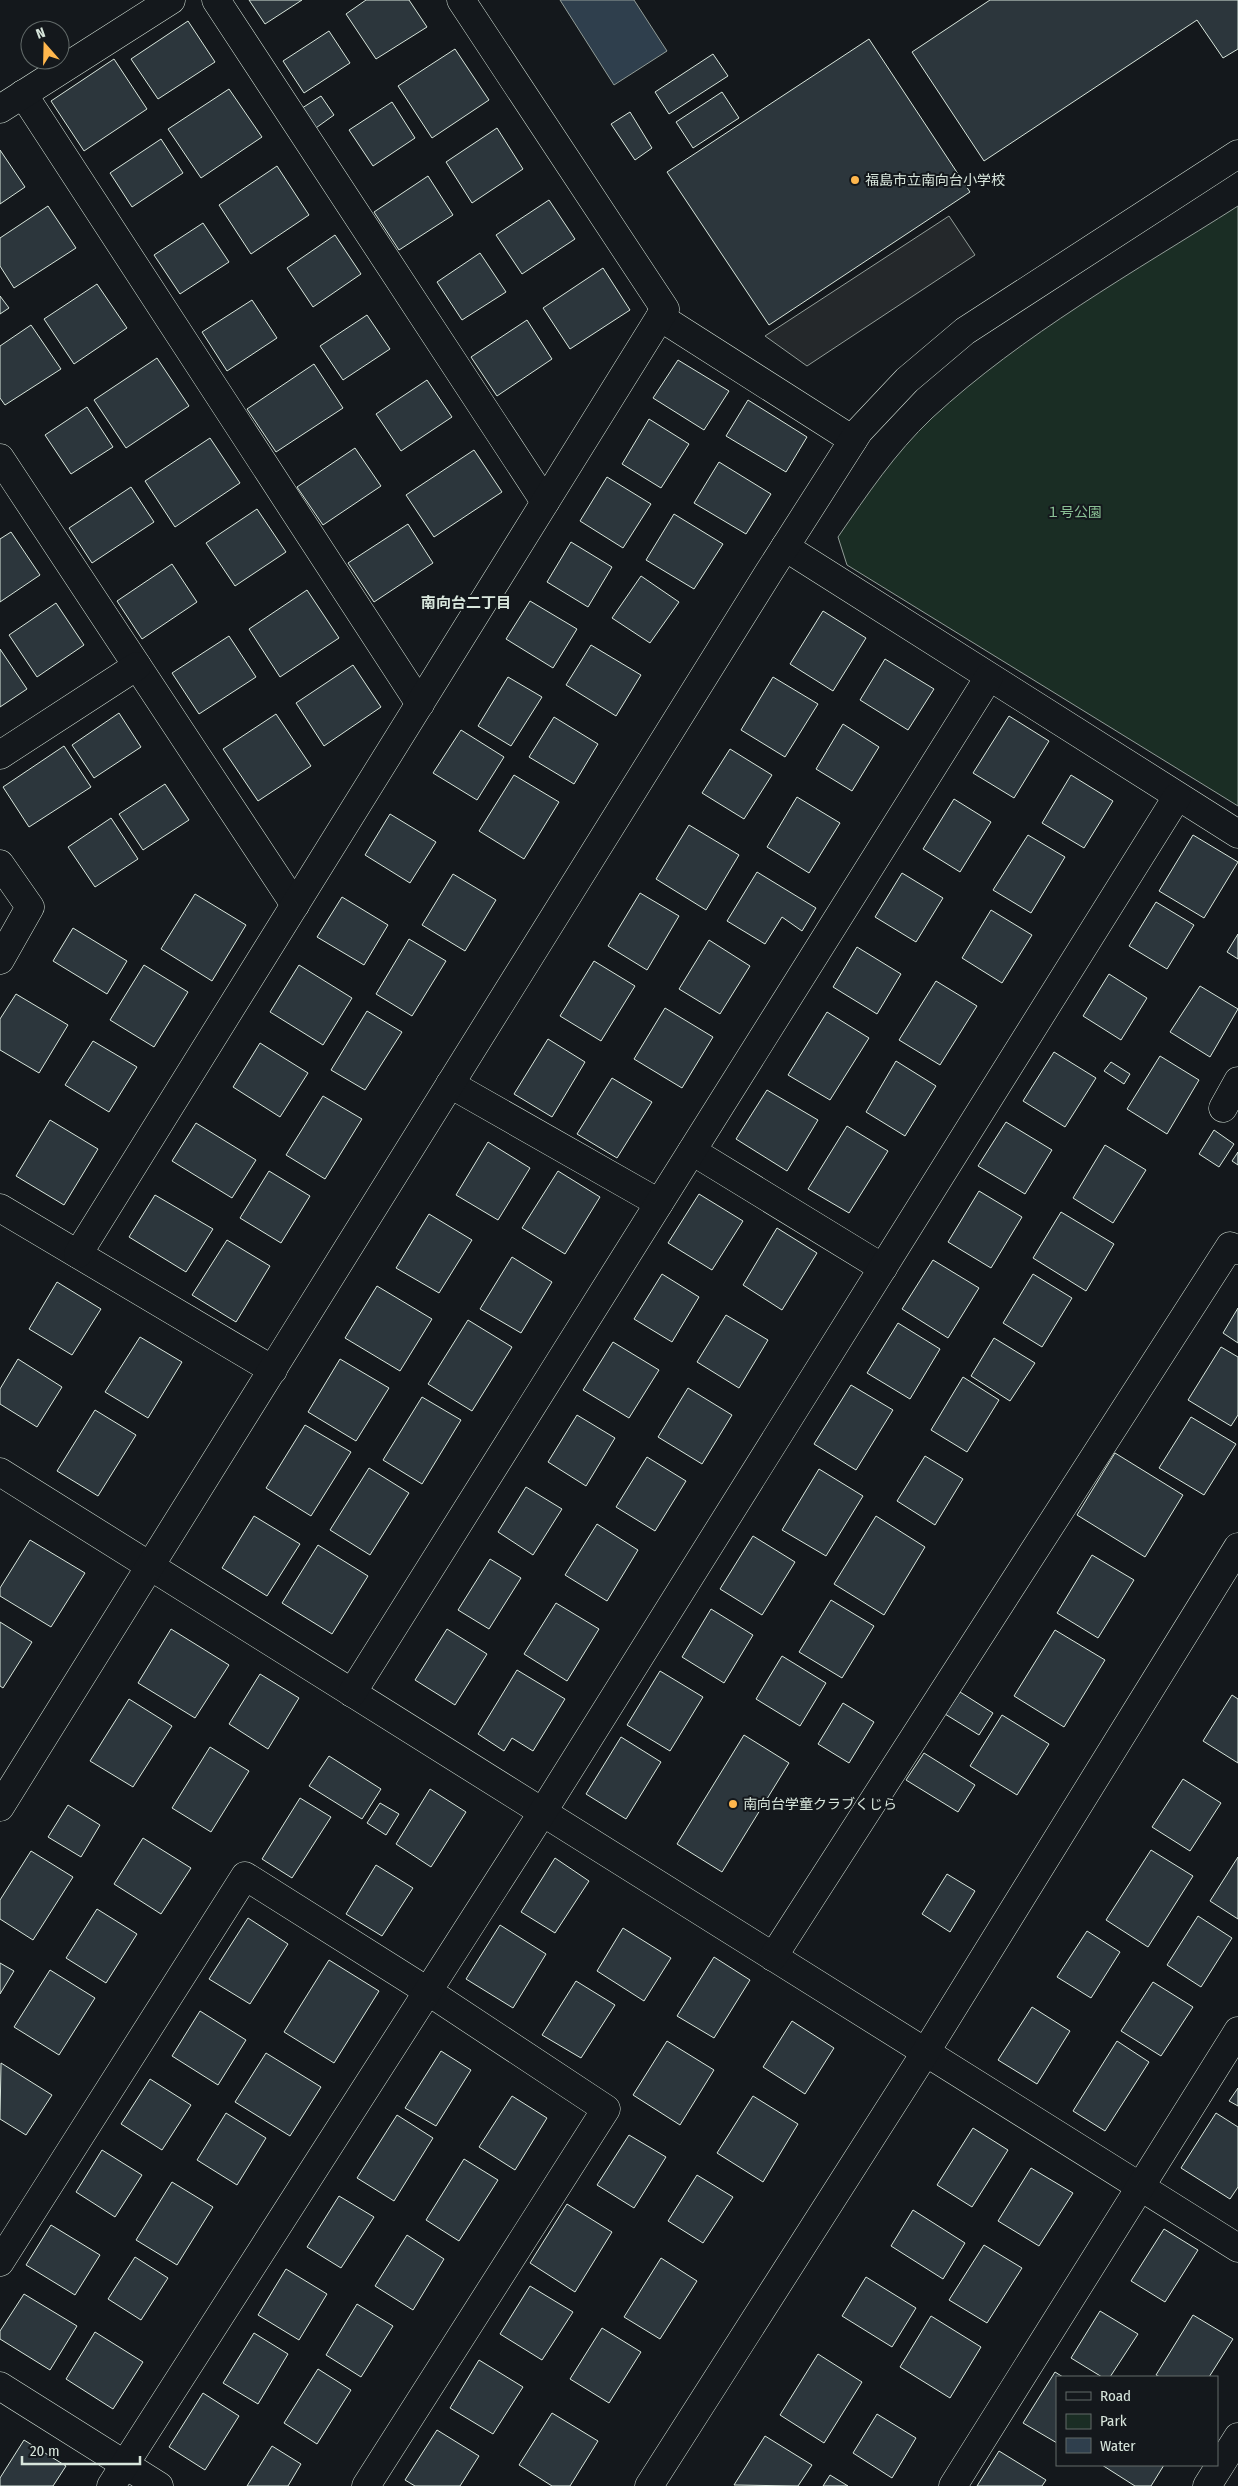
<svg xmlns="http://www.w3.org/2000/svg" width="1238" height="2486" font-family="'Fira Sans Condensed','Noto Sans JP',sans-serif">
  <rect width="100%" height="100%" fill="#14181c"/>
  <!-- green -->
  <path fill="#1a2d24" stroke="#939e99" d="M1238,206V806L847,565L838,537C867,495 895,453 932,418C1023,334 1134,272 1238,206Z"/>
  <!-- parking -->
  <path fill="#24282b" stroke="#939e99" d="M949,216L975,255L807,366L765,336Z"/>
  <!-- water -->
  <path fill="#2f3f4d" stroke="#939e99" d="M560,0H634L667,51L614,85Z"/>
  <!-- building -->
  <g fill="#2c363c" stroke="#d8e6dc">
    <path d="M249,0H302L265,24Z"/>
    <path d="M366,0H409L427,27L376,59L346,14Z"/>
    <path d="M990,0H1238V49L1223,58L1197,20L984,161L912,52Z"/>
    <path d="M188,21L215,62L158,99L131,59Z"/>
    <path d="M329,31L350,63L304,93L283,61Z"/>
    <path d="M869,39L970,192L769,325L667,172Z"/>
    <path d="M455,49L489,100L432,138L398,86Z"/>
    <path d="M713,54L728,76L669,114L655,92Z"/>
    <path d="M114,59L147,109L84,151L51,101Z"/>
    <path d="M229,89L262,137L201,178L168,129Z"/>
    <path d="M722,92L739,118L693,148L676,122Z"/>
    <path d="M321,96L334,115L313,130L299,110Z"/>
    <path d="M392,102L415,138L373,166L349,130Z"/>
    <path d="M630,112L652,148L635,160L611,124Z"/>
    <path d="M497,128L523,169L472,203L446,162Z"/>
    <path d="M161,139L183,173L132,207L110,173Z"/>
    <path d="M0,150L25,187L0,204Z"/>
    <path d="M277,166L309,215L251,254L219,205Z"/>
    <path d="M428,176L453,215L399,250L374,212Z"/>
    <path d="M549,200L575,239L522,274L496,235Z"/>
    <path d="M48,206L76,248L14,288L0,266V238Z"/>
    <path d="M203,223L229,262L180,294L154,255Z"/>
    <path d="M335,235L361,274L313,307L287,268Z"/>
    <path d="M480,253L506,292L462,320L437,282Z"/>
    <path d="M603,268L630,310L570,349L543,308Z"/>
    <path d="M97,284L127,328L74,364L44,319Z"/>
    <path d="M0,296L9,308L0,314Z"/>
    <path d="M252,300L277,338L227,371L202,332Z"/>
    <path d="M367,315L390,349L343,380L320,346Z"/>
    <path d="M527,320L552,359L497,396L471,357Z"/>
    <path d="M31,325L61,369L5,405L0,398V346Z"/>
    <path d="M157,358L189,406L126,448L94,400Z"/>
    <path d="M678,360L729,391L704,430L653,398Z"/>
    <path d="M314,364L343,408L276,452L247,409Z"/>
    <path d="M427,380L452,417L401,451L376,414Z"/>
    <path d="M748,400L807,437L786,472L726,436Z"/>
    <path d="M87,407L113,447L71,474L45,435Z"/>
    <path d="M649,419L689,444L661,488L622,464Z"/>
    <path d="M210,438L240,483L175,527L145,481Z"/>
    <path d="M355,448L381,486L323,525L297,487Z"/>
    <path d="M474,450L502,492L434,537L406,495Z"/>
    <path d="M719,462L771,494L746,534L694,503Z"/>
    <path d="M607,477L651,504L623,548L580,521Z"/>
    <path d="M131,487L154,522L92,563L69,528Z"/>
    <path d="M257,509L286,552L235,586L206,543Z"/>
    <path d="M674,514L723,544L694,589L646,560Z"/>
    <path d="M408,524L433,563L374,602L348,563Z"/>
    <path d="M11,532L40,575L0,602V539Z"/>
    <path d="M571,542L612,567L588,607L547,582Z"/>
    <path d="M172,564L197,602L142,639L117,601Z"/>
    <path d="M641,576L679,602L650,643L612,618Z"/>
    <path d="M307,590L339,638L280,677L249,629Z"/>
    <path d="M530,601L577,629L553,668L506,639Z"/>
    <path d="M56,603L84,645L37,677L9,635Z"/>
    <path d="M823,611L866,638L833,691L790,664Z"/>
    <path d="M229,636L256,677L199,714L172,673Z"/>
    <path d="M591,645L641,675L616,716L566,685Z"/>
    <path d="M0,649L27,689L0,707Z"/>
    <path d="M885,659L934,689L908,730L860,700Z"/>
    <path d="M353,665L381,707L324,746L296,703Z"/>
    <path d="M508,677L542,697L511,746L478,726Z"/>
    <path d="M773,677L818,704L785,757L741,730Z"/>
    <path d="M119,713L141,747L94,778L72,745Z"/>
    <path d="M276,714L311,766L258,801L223,749Z"/>
    <path d="M1009,716L1049,741L1014,798L973,773Z"/>
    <path d="M554,717L598,744L574,784L529,757Z"/>
    <path d="M843,724L879,747L852,791L816,769Z"/>
    <path d="M461,730L504,757L477,800L433,773Z"/>
    <path d="M64,746L91,787L29,827L3,787Z"/>
    <path d="M730,749L772,775L744,819L702,793Z"/>
    <path d="M514,775L559,802L524,859L479,831Z"/>
    <path d="M1071,775L1113,801L1084,848L1042,823Z"/>
    <path d="M165,784L189,820L143,850L119,814Z"/>
    <path d="M797,797L840,823L809,873L767,847Z"/>
    <path d="M954,799L991,822L960,872L923,849Z"/>
    <path d="M390,814L436,842L410,883L365,855Z"/>
    <path d="M111,818L138,859L95,887L68,847Z"/>
    <path d="M689,825L739,855L706,910L656,879Z"/>
    <path d="M1028,835L1065,857L1031,913L993,890Z"/>
    <path d="M1193,835L1238,862L1204,918L1159,891Z"/>
    <path d="M757,872L816,908L802,931L782,917L765,944L727,921Z"/>
    <path d="M902,873L943,898L916,942L875,917Z"/>
    <path d="M453,874L496,900L465,951L422,925Z"/>
    <path d="M640,893L679,916L647,970L608,946Z"/>
    <path d="M195,894L246,925L212,981L161,949Z"/>
    <path d="M342,897L388,925L364,965L317,937Z"/>
    <path d="M1156,902L1194,925L1167,969L1129,946Z"/>
    <path d="M991,910L1032,935L1002,983L962,958Z"/>
    <path d="M73,928L127,961L107,994L53,961Z"/>
    <path d="M1238,934V959L1227,952Z"/>
    <path d="M409,939L446,961L412,1016L376,994Z"/>
    <path d="M709,940L750,966L720,1014L679,989Z"/>
    <path d="M857,947L901,974L877,1014L833,987Z"/>
    <path d="M594,961L635,986L601,1041L560,1016Z"/>
    <path d="M144,965L188,992L154,1047L110,1020Z"/>
    <path d="M299,965L352,998L323,1045L270,1012Z"/>
    <path d="M1109,974L1147,998L1121,1040L1083,1016Z"/>
    <path d="M936,981L977,1006L940,1065L899,1040Z"/>
    <path d="M1200,986L1238,1009L1210,1057L1170,1032Z"/>
    <path d="M16,994L68,1025L39,1073L0,1050V1019Z"/>
    <path d="M665,1008L713,1037L682,1088L634,1059Z"/>
    <path d="M367,1011L402,1032L365,1090L331,1070Z"/>
    <path d="M827,1012L869,1038L830,1100L788,1075Z"/>
    <path d="M548,1039L585,1062L552,1117L514,1094Z"/>
    <path d="M93,1041L137,1067L109,1112L65,1085Z"/>
    <path d="M260,1043L308,1073L280,1117L233,1087Z"/>
    <path d="M1054,1052L1096,1078L1065,1127L1023,1101Z"/>
    <path d="M1160,1056L1199,1080L1167,1134L1127,1109Z"/>
    <path d="M896,1061L936,1086L905,1136L866,1112Z"/>
    <path d="M1111,1062L1130,1074L1124,1084L1104,1071Z"/>
    <path d="M612,1078L652,1102L617,1158L577,1134Z"/>
    <path d="M767,1090L818,1120L787,1171L736,1139Z"/>
    <path d="M323,1096L362,1119L325,1179L286,1155Z"/>
    <path d="M50,1120L98,1149L64,1205L16,1176Z"/>
    <path d="M1006,1122L1052,1150L1025,1194L978,1166Z"/>
    <path d="M196,1123L256,1160L232,1198L172,1161Z"/>
    <path d="M847,1126L888,1151L849,1213L808,1189Z"/>
    <path d="M1214,1130L1234,1144L1219,1167L1199,1154Z"/>
    <path d="M488,1142L530,1168L498,1220L456,1195Z"/>
    <path d="M1105,1145L1146,1170L1113,1223L1073,1198Z"/>
    <path d="M1238,1152V1165L1232,1161Z"/>
    <path d="M269,1171L310,1196L281,1243L240,1218Z"/>
    <path d="M558,1171L600,1197L565,1254L522,1228Z"/>
    <path d="M979,1191L1022,1217L991,1268L948,1242Z"/>
    <path d="M699,1194L743,1221L712,1270L668,1243Z"/>
    <path d="M155,1195L213,1229L186,1272L129,1237Z"/>
    <path d="M1061,1212L1114,1244L1086,1291L1033,1258Z"/>
    <path d="M429,1214L472,1240L439,1293L396,1268Z"/>
    <path d="M777,1228L817,1253L782,1310L743,1285Z"/>
    <path d="M227,1240L270,1266L236,1322L192,1295Z"/>
    <path d="M512,1257L552,1282L521,1333L480,1309Z"/>
    <path d="M933,1260L979,1288L948,1338L902,1309Z"/>
    <path d="M662,1274L699,1297L672,1342L634,1319Z"/>
    <path d="M1033,1274L1072,1298L1042,1347L1003,1323Z"/>
    <path d="M57,1282L101,1309L72,1355L29,1329Z"/>
    <path d="M377,1286L432,1319L400,1371L345,1338Z"/>
    <path d="M1238,1308V1343L1223,1333Z"/>
    <path d="M726,1315L768,1340L739,1388L697,1362Z"/>
    <path d="M468,1320L512,1347L472,1411L428,1384Z"/>
    <path d="M898,1323L940,1349L910,1399L867,1373Z"/>
    <path d="M140,1337L182,1362L148,1418L105,1392Z"/>
    <path d="M994,1338L1035,1363L1010,1401L971,1376Z"/>
    <path d="M613,1342L659,1370L629,1418L583,1390Z"/>
    <path d="M1221,1347L1238,1357V1415L1231,1426L1188,1400Z"/>
    <path d="M18,1359L62,1387L37,1427L0,1404V1389Z"/>
    <path d="M340,1359L389,1388L356,1441L308,1412Z"/>
    <path d="M963,1377L999,1400L967,1452L931,1430Z"/>
    <path d="M851,1385L893,1410L856,1470L814,1444Z"/>
    <path d="M688,1388L732,1415L702,1464L658,1437Z"/>
    <path d="M422,1397L461,1420L422,1484L383,1460Z"/>
    <path d="M95,1410L136,1435L98,1496L57,1471Z"/>
    <path d="M577,1415L615,1438L586,1486L548,1462Z"/>
    <path d="M1191,1417L1236,1444L1204,1495L1159,1468Z"/>
    <path d="M305,1425L351,1452L311,1516L266,1488Z"/>
    <path d="M1115,1453L1183,1495L1145,1557L1077,1515Z"/>
    <path d="M925,1456L963,1479L935,1525L897,1501Z"/>
    <path d="M647,1457L686,1481L655,1531L616,1507Z"/>
    <path d="M369,1468L409,1493L370,1555L330,1530Z"/>
    <path d="M819,1469L863,1496L826,1556L782,1530Z"/>
    <path d="M526,1487L562,1509L533,1555L498,1532Z"/>
    <path d="M254,1516L300,1544L267,1596L222,1568Z"/>
    <path d="M876,1516L925,1547L884,1615L834,1584Z"/>
    <path d="M597,1524L638,1550L607,1601L565,1575Z"/>
    <path d="M753,1536L795,1562L762,1615L720,1589Z"/>
    <path d="M30,1540L85,1573L51,1627L0,1596V1588Z"/>
    <path d="M318,1545L368,1576L332,1634L282,1603Z"/>
    <path d="M1092,1555L1134,1580L1098,1638L1057,1613Z"/>
    <path d="M490,1559L521,1578L489,1629L458,1610Z"/>
    <path d="M831,1600L874,1626L842,1678L799,1652Z"/>
    <path d="M556,1603L599,1629L567,1681L524,1654Z"/>
    <path d="M711,1609L753,1635L724,1683L682,1657Z"/>
    <path d="M0,1622L32,1642L3,1688L0,1686Z"/>
    <path d="M171,1629L229,1665L195,1718L138,1683Z"/>
    <path d="M447,1629L487,1654L455,1705L415,1680Z"/>
    <path d="M1055,1630L1105,1660L1064,1727L1014,1696Z"/>
    <path d="M782,1656L826,1683L800,1726L756,1699Z"/>
    <path d="M517,1670L565,1699L533,1751L512,1738L504,1751L478,1734Z"/>
    <path d="M660,1671L703,1697L670,1751L627,1725Z"/>
    <path d="M260,1674L299,1698L268,1749L229,1724Z"/>
    <path d="M960,1692L993,1713L979,1735L945,1714Z"/>
    <path d="M1232,1695L1238,1699V1763L1203,1741Z"/>
    <path d="M129,1699L172,1726L133,1787L90,1761Z"/>
    <path d="M843,1703L874,1722L849,1763L818,1744Z"/>
    <path d="M1002,1715L1049,1744L1017,1795L970,1766Z"/>
    <path d="M744,1735L789,1763L722,1872L677,1844Z"/>
    <path d="M621,1737L661,1762L626,1819L586,1794Z"/>
    <path d="M210,1747L249,1771L211,1832L172,1808Z"/>
    <path d="M924,1753L975,1785L958,1812L906,1780Z"/>
    <path d="M329,1756L381,1789L362,1819L309,1786Z"/>
    <path d="M1183,1779L1221,1803L1190,1851L1152,1827Z"/>
    <path d="M430,1789L466,1812L431,1867L396,1844Z"/>
    <path d="M300,1798L331,1817L292,1878L262,1859Z"/>
    <path d="M380,1803L399,1814L386,1835L367,1823Z"/>
    <path d="M68,1805L100,1825L81,1857L48,1837Z"/>
    <path d="M143,1838L191,1868L161,1914L114,1884Z"/>
    <path d="M1151,1850L1193,1876L1148,1947L1106,1920Z"/>
    <path d="M31,1851L73,1877L33,1940L0,1919V1900Z"/>
    <path d="M1238,1857V1919L1210,1901Z"/>
    <path d="M555,1858L589,1881L555,1933L521,1912Z"/>
    <path d="M376,1865L413,1888L382,1936L346,1914Z"/>
    <path d="M947,1874L975,1891L950,1932L922,1914Z"/>
    <path d="M97,1909L137,1934L106,1983L66,1958Z"/>
    <path d="M1198,1916L1232,1938L1201,1987L1167,1965Z"/>
    <path d="M248,1918L288,1944L250,2004L209,1979Z"/>
    <path d="M500,1925L546,1954L513,2008L466,1979Z"/>
    <path d="M623,1928L671,1958L644,2001L597,1971Z"/>
    <path d="M1087,1931L1120,1952L1091,1998L1057,1977Z"/>
    <path d="M714,1957L750,1980L714,2038L677,2016Z"/>
    <path d="M329,1960L379,1991L334,2063L284,2032Z"/>
    <path d="M0,1963L14,1971L0,1994Z"/>
    <path d="M50,1970L95,1998L59,2055L14,2027Z"/>
    <path d="M576,1981L615,2005L581,2058L542,2035Z"/>
    <path d="M1153,1982L1193,2007L1161,2056L1121,2031Z"/>
    <path d="M1032,2007L1070,2031L1037,2084L998,2060Z"/>
    <path d="M200,2011L246,2040L218,2085L172,2056Z"/>
    <path d="M792,2021L834,2048L805,2094L763,2067Z"/>
    <path d="M667,2041L714,2070L680,2125L633,2095Z"/>
    <path d="M1117,2041L1149,2062L1105,2131L1073,2111Z"/>
    <path d="M441,2051L471,2070L436,2126L405,2108Z"/>
    <path d="M266,2053L321,2087L290,2136L235,2102Z"/>
    <path d="M1,2063L52,2095L26,2135L0,2119Z"/>
    <path d="M150,2079L191,2105L162,2150L121,2124Z"/>
    <path d="M1238,2088V2106L1229,2101Z"/>
    <path d="M512,2096L547,2118L515,2170L479,2147Z"/>
    <path d="M753,2096L798,2124L763,2182L717,2153Z"/>
    <path d="M226,2113L266,2138L237,2185L197,2160Z"/>
    <path d="M1216,2113L1238,2127V2187L1230,2199L1181,2168Z"/>
    <path d="M397,2115L433,2138L394,2201L357,2178Z"/>
    <path d="M973,2128L1008,2150L972,2207L937,2185Z"/>
    <path d="M629,2135L666,2157L634,2208L597,2185Z"/>
    <path d="M102,2150L142,2175L115,2217L76,2192Z"/>
    <path d="M464,2159L498,2180L459,2241L426,2220Z"/>
    <path d="M1031,2168L1073,2193L1039,2246L998,2221Z"/>
    <path d="M697,2175L733,2197L703,2243L668,2221Z"/>
    <path d="M172,2182L213,2207L177,2265L136,2240Z"/>
    <path d="M339,2196L374,2217L341,2268L307,2247Z"/>
    <path d="M567,2204L612,2232L575,2292L530,2263Z"/>
    <path d="M913,2210L965,2243L943,2279L891,2246Z"/>
    <path d="M51,2225L100,2255L75,2295L26,2265Z"/>
    <path d="M1164,2229L1198,2250L1165,2302L1131,2281Z"/>
    <path d="M407,2235L444,2259L413,2310L375,2286Z"/>
    <path d="M984,2245L1022,2268L987,2323L949,2300Z"/>
    <path d="M135,2257L168,2278L141,2320L108,2299Z"/>
    <path d="M661,2258L697,2281L660,2339L624,2317Z"/>
    <path d="M286,2269L327,2294L299,2340L258,2315Z"/>
    <path d="M866,2277L916,2308L892,2347L842,2316Z"/>
    <path d="M530,2286L573,2312L542,2360L500,2334Z"/>
    <path d="M24,2294L77,2326L50,2370L0,2339V2331Z"/>
    <path d="M357,2304L393,2326L361,2377L326,2355Z"/>
    <path d="M1100,2311L1138,2334L1110,2377H1102L1071,2358Z"/>
    <path d="M1193,2315L1233,2339L1209,2377H1160L1156,2375Z"/>
    <path d="M931,2316L981,2347L950,2398L900,2367Z"/>
    <path d="M602,2328L641,2352L609,2403L570,2379Z"/>
    <path d="M95,2332L143,2362L113,2409L66,2379Z"/>
    <path d="M254,2333L288,2354L258,2404L223,2383Z"/>
    <path d="M818,2354L862,2382L824,2443L780,2415Z"/>
    <path d="M479,2360L523,2387L493,2434L450,2408Z"/>
    <path d="M318,2369L351,2390L317,2444L284,2423Z"/>
    <path d="M1055,2372L1063,2377H1057V2443L1023,2423Z"/>
    <path d="M203,2393L239,2416L205,2470L169,2447Z"/>
    <path d="M552,2413L598,2441L570,2486H552L519,2465Z"/>
    <path d="M877,2414L916,2438L892,2478L853,2453Z"/>
    <path d="M437,2430L479,2456L460,2486H415L405,2480Z"/>
    <path d="M765,2436L812,2465L798,2486L734,2485Z"/>
    <path d="M24,2440L66,2466L53,2486H0V2478Z"/>
    <path d="M272,2446L301,2464L288,2486H247Z"/>
    <path d="M999,2451L1046,2480L1042,2486H977Z"/>
    <path d="M1102,2465H1164L1151,2486H1135Z"/>
    <path d="M830,2475L848,2486H823Z"/>
  </g>
  <g fill="none" stroke-linecap="round" stroke-linejoin="round">
    <!-- street casing -->
    <g stroke="#d8e6dc" stroke-width="29">
      <g id="street">
        <path d="M216,0L545,502"/>
        <path d="M23,94L420,704"/>
        <path d="M0,109L171,0"/>
        <path d="M660,317L853,440"/>
        <path d="M0,458L295,905"/>
        <path d="M785,547L1238,834"/>
        <path d="M0,755L137,666"/>
        <path d="M0,864L30,907L0,960"/>
        <path d="M450,1084L659,1203"/>
        <path d="M1223,1108L1238,1081"/>
        <path d="M692,1151L883,1268"/>
        <path d="M0,1208L273,1370"/>
        <path d="M78,1254L665,309L461,0"/>
        <path d="M0,1472L1238,2248"/>
        <path d="M352,1693L989,677"/>
        <path d="M773,1957L1230,1246L1238,1250"/>
        <path d="M0,2262L245,1876L429,1992L606,2109L366,2486"/>
        <path d="M0,2386L159,2486"/>
        <path d="M111,2486L542,1813L1177,797"/>
        <path d="M953,2486L1238,2031"/>
        <path d="M1207,2486L1238,2437"/>
      </g>
    </g>
    <!-- secondary casing -->
    <g stroke="#d8e6dc" stroke-width="29">
      <g id="secondary">
        <path d="M0,1807L769,572L859,431L907,380L965,331L1238,154"/>
        <path d="M649,2486L925,2053L1238,1547"/>
      </g>
    </g>
    <!-- street -->
    <use href="#street" stroke="#14181c" stroke-width="28"/>
    <!-- secondary -->
    <use href="#secondary" stroke="#14181c" stroke-width="28"/>
  </g>
  <!-- markers -->
  <g fill="#ffb74d" stroke="#14181c" stroke-width="2">
    <circle cx="855" cy="180" r="5"/>
    <circle cx="733" cy="1804" r="5"/>
  </g>
  <g text-anchor="middle" dominant-baseline="central" stroke-width="4" stroke-linejoin="round" paint-order="stroke">
    <!-- poi labels -->
    <g font-size="14" fill="#d8e6dc" stroke="#14181c" text-anchor="start">
      <text x="865" y="180">福島市立南向台小学校</text>
      <text x="743" y="1804">南向台学童クラブくじら</text>
    </g>
    <!-- park labels -->
    <g font-size="14" fill="#8ac095" stroke="#14181c">
      <text x="1074" y="512">１号公園</text>
    </g>
    <!-- neighbourhood labels -->
    <g font-size="15" font-weight="bold" fill="#d8e6dc" stroke="#14181c">
      <text x="466" y="603">南向台二丁目</text>
    </g>
  </g>
  <!-- legend -->
  <rect x="1056" y="2376" width="162" height="90" fill="#14181c" stroke="#626a69"/>
  <rect x="1066" y="2392" width="25" height="8" fill="#14181c" stroke="#626a69"/>
  <text x="1100" y="2401" font-size="15" fill="#d8e6dc">Road</text>
  <rect x="1066" y="2414" width="25" height="15" fill="#1a2d24" stroke="#626a69"/>
  <text x="1100" y="2426" font-size="15" fill="#d8e6dc">Park</text>
  <rect x="1066" y="2438" width="25" height="15" fill="#2f3f4d" stroke="#626a69"/>
  <text x="1100" y="2451" font-size="15" fill="#d8e6dc">Water</text>
  <!-- north arrow -->
  <g transform="translate(45 45) rotate(340)"><circle r="24" fill="#14181c" stroke="#626a69"/>
  <path d="M0-4L9 19L0 12L-9 19Z" fill="#ffb74d"/>
  <text y="-8" font-size="14" font-weight="bold" text-anchor="middle" fill="#d8e6dc">N</text>
  </g>
  <!-- scale -->
  <path d="M22 2456v8h118v-8" fill="none" stroke="#d8e6dc" stroke-width="2.5"/>
  <text x="30" y="2456" font-size="15" fill="#d8e6dc" stroke="#14181c" stroke-width="4" paint-order="stroke">20 m</text>
</svg>
